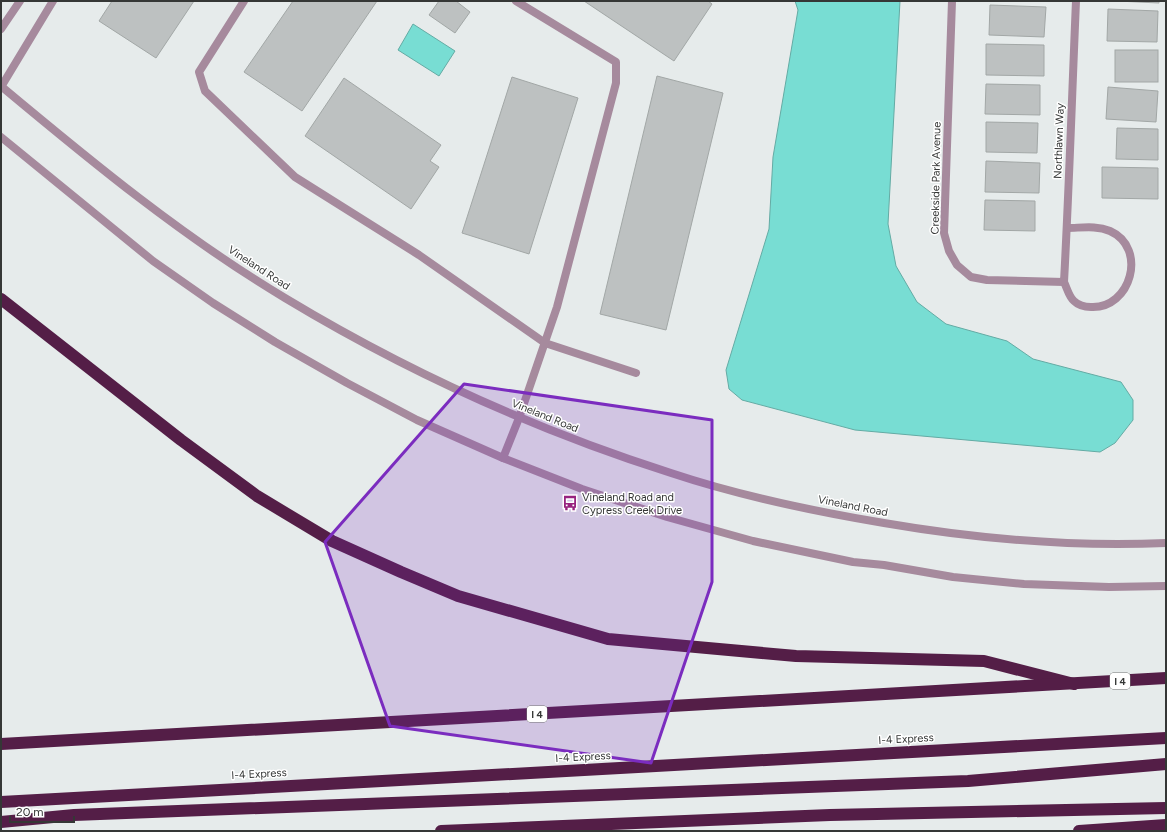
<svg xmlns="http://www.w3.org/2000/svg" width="1167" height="832" font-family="Figtree,sans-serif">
  <rect width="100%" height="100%" fill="#e6ebeb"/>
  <!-- water -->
  <g fill="#78ddd3" stroke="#64aba4">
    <path d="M795,1H900L888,224L896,266L917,302L946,324L1007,341L1033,359L1121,382L1133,400V420L1115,443L1100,452L855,430L742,400L729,389L726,370L769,229L773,157L798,10Z"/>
    <path d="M413,24L455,51L439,76L398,50Z"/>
  </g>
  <!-- building -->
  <g fill="#bdc1c1" stroke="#a2a7a6">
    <path d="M112,1H194L156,58L99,21Z"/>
    <path d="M293,1H377L302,111L244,72Z"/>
    <path d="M439,1H456L470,12L455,33L429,15Z"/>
    <path d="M584,1H708L712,4L674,61Z"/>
    <path d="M1117,1H1159V3Z"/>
    <path d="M990,5L1046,7L1044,37L989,35Z"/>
    <path d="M1108,9L1158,11L1157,42L1107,41Z"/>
    <path d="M986,44L1044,45V76L986,75Z"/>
    <rect x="1115" y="50" width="43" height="32"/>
    <path d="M657,76L723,93L666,330L600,314Z"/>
    <path d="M512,77L578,98L529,254L462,233Z"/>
    <path d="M344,78L441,145L430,161L439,167L411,209L305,136Z"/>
    <path d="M986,84L1040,85V115L985,114Z"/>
    <path d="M1108,87L1158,91L1156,122L1106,119Z"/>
    <path d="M986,122L1038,123L1037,153L986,152Z"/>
    <path d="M1117,128L1158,129V160L1116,159Z"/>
    <path d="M986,161L1040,163L1039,193L985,192Z"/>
    <path d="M1102,167L1158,168V199L1102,198Z"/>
    <path d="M985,200L1035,201V231L984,230Z"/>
  </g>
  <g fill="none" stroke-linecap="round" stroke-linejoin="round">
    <!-- service -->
    <g stroke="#a68a9d" stroke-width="8">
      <path d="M244,1L199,72L205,91L295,177L419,255L545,343L636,373"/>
      <path d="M516,1L616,62V83L557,307L519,418"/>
      <path d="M1064,282C1067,288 1069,297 1074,301C1079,306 1084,307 1091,307C1131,309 1148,248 1110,231C1096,225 1081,228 1067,228"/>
    </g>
    <!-- minor -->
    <g stroke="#a68a9d" stroke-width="8">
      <path d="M952,1L944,233L949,251L957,265L971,277L987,280L1064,282C1069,189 1072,95 1076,1"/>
      <path d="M1,29L20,1"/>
      <path d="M1,87L53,1"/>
    </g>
    <!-- tertiary -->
    <g stroke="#a68a9d" stroke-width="8">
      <path d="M1,86C92,162 183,237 285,298C406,371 536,430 671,473C740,496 812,511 884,523C977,539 1072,547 1166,543"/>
      <path d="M1,137L153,261L213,303L275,342L347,383L417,420L503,458L582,489L667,517L753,541L853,562L884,565L953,577L1024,584L1109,587L1166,586"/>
      <path d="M503,458L519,418"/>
    </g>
    <!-- motorway -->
    <g stroke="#541e47" stroke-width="12">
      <path d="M1,299L181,440L257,496L332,541L401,572L458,596L608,639L796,656L984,661L1074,684"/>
      <path d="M1,744L1166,678"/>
      <path d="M1,802L1166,738"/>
      <path d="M1,822L74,815L968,781L1166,764"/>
      <path d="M441,831L830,815L1166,808"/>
      <path d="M1079,831L1166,825"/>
    </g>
  </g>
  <!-- marked area -->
  <path fill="#7b2cbf" fill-opacity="0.2" stroke="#7b2cbf" stroke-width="3" stroke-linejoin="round" d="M464,384L712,420V582L651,763L390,726L325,542Z"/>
  <!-- icons -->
  <defs>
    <g id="bus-bare" transform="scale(1.2)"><path d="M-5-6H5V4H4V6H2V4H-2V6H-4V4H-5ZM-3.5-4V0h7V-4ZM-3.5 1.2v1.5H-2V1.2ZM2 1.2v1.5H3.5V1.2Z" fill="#97227f" stroke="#fff" stroke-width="2.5" paint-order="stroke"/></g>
  </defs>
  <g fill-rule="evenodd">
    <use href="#bus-bare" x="570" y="503"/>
  </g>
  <g text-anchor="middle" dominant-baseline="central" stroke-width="3" stroke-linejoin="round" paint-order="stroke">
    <!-- shield labels -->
    <g fill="#fff" stroke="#727372" stroke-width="1">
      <rect x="1110" y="673" width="20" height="16" rx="3"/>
      <rect x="527" y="706" width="20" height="16" rx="3"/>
    </g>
    <g font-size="10" font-weight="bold" fill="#353736">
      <text x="1120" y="681">I 4</text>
      <text x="537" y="714">I 4</text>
    </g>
    <!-- street labels -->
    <g font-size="11" fill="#353736" stroke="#fff">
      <text transform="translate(1059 141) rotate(-88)">Northlawn Way</text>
      <text transform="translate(936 178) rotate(-89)">Creekside Park Avenue</text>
      <text transform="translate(259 268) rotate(33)">Vineland Road</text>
      <text transform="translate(545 416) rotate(22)">Vineland Road</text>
      <text transform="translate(853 506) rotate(11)">Vineland Road</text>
      <text transform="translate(906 739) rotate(-3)">I-4 Express</text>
      <text transform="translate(583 757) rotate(-3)">I-4 Express</text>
      <text transform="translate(259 774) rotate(-3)">I-4 Express</text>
    </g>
    <!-- poi labels -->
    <g font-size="11" fill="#353736" stroke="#fff" text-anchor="start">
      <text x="582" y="497">Vineland Road and<tspan x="582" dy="13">Cypress Creek Drive</tspan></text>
    </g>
  </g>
  <!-- border -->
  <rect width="1167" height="832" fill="none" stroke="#353736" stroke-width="4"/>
  <!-- scale -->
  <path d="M10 816v6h64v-6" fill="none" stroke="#353736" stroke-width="2"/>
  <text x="16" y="816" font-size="12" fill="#353736" stroke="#ffffff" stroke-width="3" paint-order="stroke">20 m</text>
</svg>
